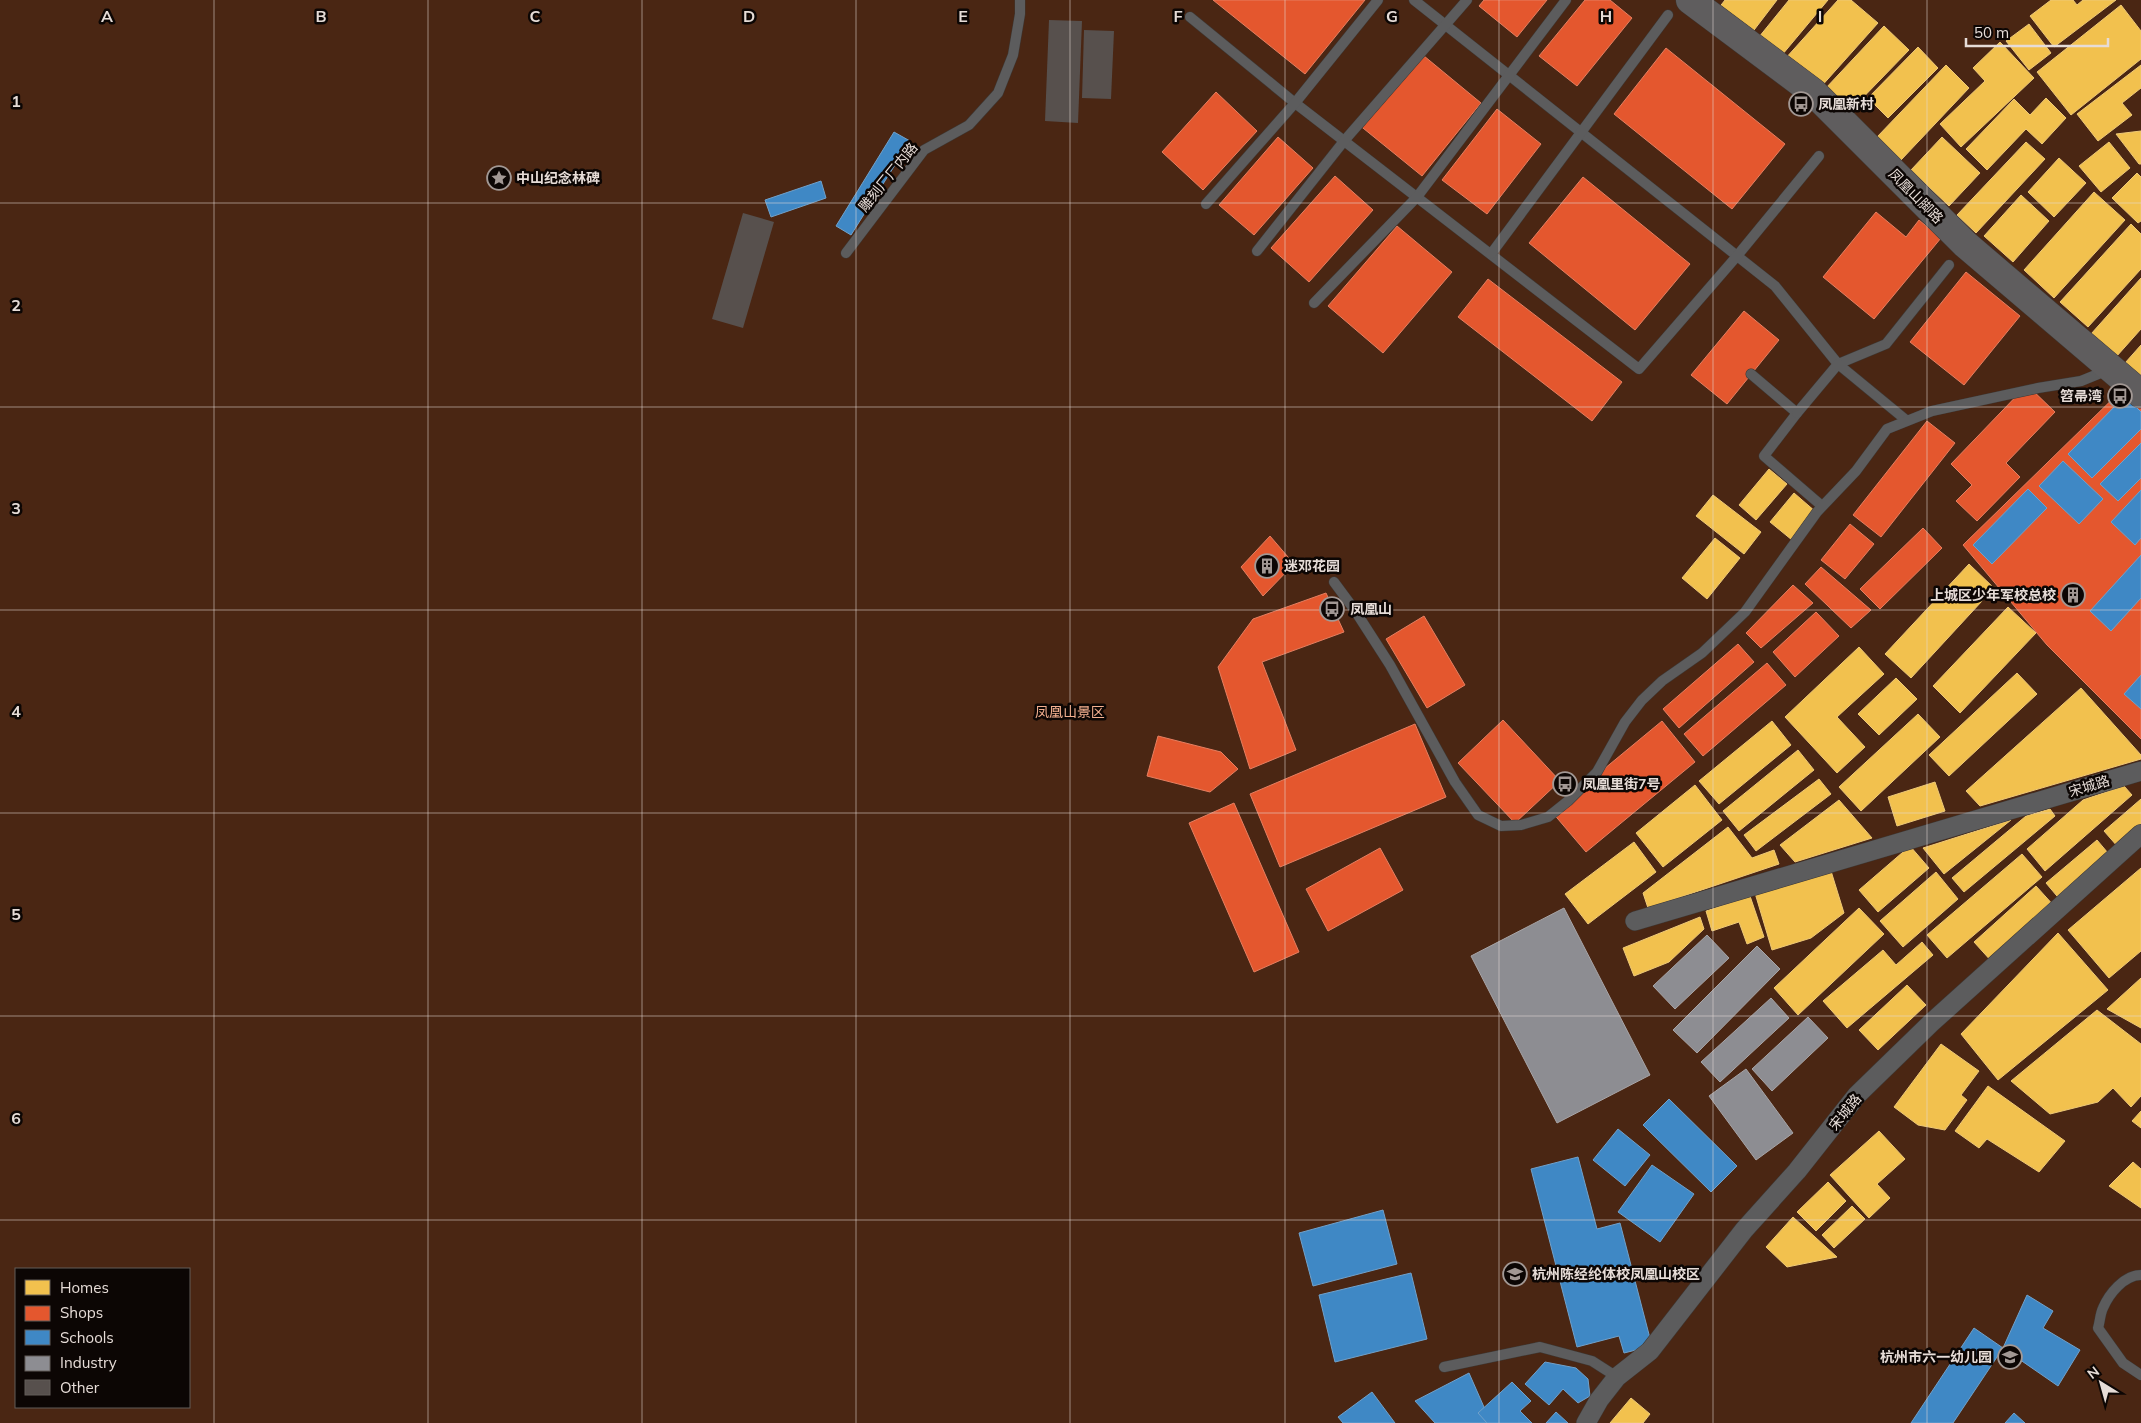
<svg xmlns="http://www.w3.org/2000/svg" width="2141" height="1423" font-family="Mulish,'Noto Sans SC',sans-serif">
  <rect width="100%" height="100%" fill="#231b17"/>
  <!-- green -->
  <path fill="#4a2613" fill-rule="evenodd" d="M0,0H2141V1423H0ZM16,1269H189V1407H16Z"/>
  <!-- homes -->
  <g fill="#f2c14e" stroke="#eec977">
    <path d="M1725,0H1777L1751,34L1718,9Z"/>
    <path d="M1789,0H1828L1782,55L1759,37Z"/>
    <path d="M1838,0H1851L1878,23L1819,89L1785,59Z"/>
    <path d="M2051,0H2073L2077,5L2083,0H2116L2054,47L2030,16Z"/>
    <path d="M2121,5L2141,31V59L2071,115L2037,72Z"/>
    <path d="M2029,24L2051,53L2029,70L2006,41Z"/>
    <path d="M1884,26L1909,50L1849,112L1825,89Z"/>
    <path d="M2000,42L2034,78L1961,147L1940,124L1985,81L1973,68Z"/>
    <path d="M1918,47L1938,68L1888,118L1868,98Z"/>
    <path d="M1946,65L1969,88L1901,160L1877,137Z"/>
    <path d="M2141,65V88L2122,103L2132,115L2098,141L2077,114Z"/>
    <path d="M2046,98L2066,118L2042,144L2026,129L1987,170L1966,149L2014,99L2030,115Z"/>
    <path d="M2141,131V164H2139L2116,134Z"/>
    <path d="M1942,137L1980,173L1949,206L1911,170Z"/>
    <path d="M2026,142L2045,159L1976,233L1957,215Z"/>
    <path d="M2109,142L2130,168L2101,192L2079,166Z"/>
    <path d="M2059,158L2086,183L2054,217L2028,192Z"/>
    <path d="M2137,173L2141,177V221L2138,223L2112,198Z"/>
    <path d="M2094,192L2125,220L2054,298L2024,270Z"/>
    <path d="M2021,195L2049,221L2013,262L1984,236Z"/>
    <path d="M2131,224L2141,234V269L2088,327L2060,302Z"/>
    <path d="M2141,278V329L2116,357L2091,334Z"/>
    <path d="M2141,345V377L2125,363Z"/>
    <path d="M1769,469L1787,484L1756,520L1739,505Z"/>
    <path d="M1794,493L1816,512L1792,540L1770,522Z"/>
    <path d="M1713,495L1761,532L1744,554L1696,516Z"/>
    <path d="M1715,538L1740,558L1707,599L1682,578Z"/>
    <path d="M1969,564L1994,588L1911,678L1885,654Z"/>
    <path d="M2008,607L2036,633L1960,713L1933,686Z"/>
    <path d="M1859,647L1884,674L1837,717L1865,747L1837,773L1785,717Z"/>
    <path d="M2017,673L2037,694L1949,776L1929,755Z"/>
    <path d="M1896,678L1917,699L1879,735L1858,714Z"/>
    <path d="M2081,688L2141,755V759L1980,806L1966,791Z"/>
    <path d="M1918,714L1940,737L1861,811L1839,787Z"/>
    <path d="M1772,721L1791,745L1719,804L1699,781Z"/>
    <path d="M1798,750L1814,770L1739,831L1723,811Z"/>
    <path d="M1819,779L1831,794L1756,851L1744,835Z"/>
    <path d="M1935,782L1945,811L1897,826L1888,797Z"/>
    <path d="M1695,785L1722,820L1663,867L1636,833Z"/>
    <path d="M2124,786L2132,795L2045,871L2027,849L2083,800Z"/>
    <path d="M2141,799V828L2118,847L2104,831Z"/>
    <path d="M1839,800L1872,838L1795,862L1780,845Z"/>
    <path d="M2050,809L2055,816L1964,892L1952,878L2026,816Z"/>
    <path d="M2011,820L1944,874L1923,848Z"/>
    <path d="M1728,827L1752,858L1774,850L1779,864L1648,908L1643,893Z"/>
    <path d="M2097,840L2113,859L2062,902L2046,883Z"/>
    <path d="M1634,842L1656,872L1588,924L1565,894Z"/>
    <path d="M1910,846L1929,868L1878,912L1859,890Z"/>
    <path d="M2022,854L2042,877L1947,958L1927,935Z"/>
    <path d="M2141,868V951L2109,978L2068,930Z"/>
    <path d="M1831,871L1844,913L1811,938L1772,950L1755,893Z"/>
    <path d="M1936,872L1958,899L1903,947L1880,921Z"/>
    <path d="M2036,886L2055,907L1993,963L1974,942Z"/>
    <path d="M1750,896L1764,937L1747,944L1739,922L1712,931L1706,911Z"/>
    <path d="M1859,908L1884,934L1798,1015L1774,988Z"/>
    <path d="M1700,917L1704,929L1669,962L1634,976L1623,948Z"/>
    <path d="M2058,933L2108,990L1998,1080L1961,1034Z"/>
    <path d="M1922,942L1933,955L1847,1028L1823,1001L1883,950L1896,965Z"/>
    <path d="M2141,978V1028L2107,1009Z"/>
    <path d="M1907,985L1926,1005L1878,1050L1859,1030Z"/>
    <path d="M2097,1010L2141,1044V1096L2131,1107L2113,1088L2098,1102L2050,1114L2011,1081Z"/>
    <path d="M1941,1044L1979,1071L1961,1095L1967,1100L1945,1130L1918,1125L1894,1107Z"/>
    <path d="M1988,1086L2065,1141L2039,1172L1987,1139L1979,1148L1955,1131Z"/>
    <path d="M2141,1111V1128L2132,1121Z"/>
    <path d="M1879,1131L1905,1159L1877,1184L1890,1198L1869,1218L1830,1175Z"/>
    <path d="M2133,1162L2141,1169V1208L2109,1186Z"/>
    <path d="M1828,1182L1846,1201L1816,1231L1797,1212Z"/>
    <path d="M1852,1206L1865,1219L1834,1248L1822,1235Z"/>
    <path d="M1793,1217L1837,1257L1787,1267L1766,1247Z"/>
    <path d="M1631,1398L1650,1414L1643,1423H1610Z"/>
  </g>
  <!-- shops -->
  <g fill="#e4572e" stroke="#e57f61">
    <path d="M1213,0H1365L1305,74Z"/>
    <path d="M1484,0H1547L1517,37L1479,6Z"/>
    <path d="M1585,0H1610L1632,18L1577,86L1539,56Z"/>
    <path d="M1666,48L1785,144L1732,209L1614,114Z"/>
    <path d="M1418,51L1481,103L1422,176L1358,124Z"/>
    <path d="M1216,92L1257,131L1203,190L1162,152Z"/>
    <path d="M1497,109L1541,144L1487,214L1442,180Z"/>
    <path d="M1278,137L1313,168L1254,235L1219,205Z"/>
    <path d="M1335,176L1373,210L1309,282L1271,248Z"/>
    <path d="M1583,177L1690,264L1635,330L1529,243Z"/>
    <path d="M1876,212L1906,237L1919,220L1941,238L1874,319L1823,277Z"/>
    <path d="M1397,226L1452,272L1383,353L1328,306Z"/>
    <path d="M1966,272L2020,316L1964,385L1910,342Z"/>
    <path d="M1488,279L1622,382L1592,421L1458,317Z"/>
    <path d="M1744,311L1779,340L1727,404L1691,375Z"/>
    <path d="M2129,383L2141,394V739L2047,645L1963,545Z"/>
    <path d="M2027,385L2055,412L2006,463L2020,477L1977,521L1956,501L1972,485L1951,464Z"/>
    <path d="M1927,421L1955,443L1881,537L1853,515Z"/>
    <path d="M1850,524L1874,544L1845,579L1821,560Z"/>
    <path d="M1923,528L1942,548L1880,609L1860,589Z"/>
    <path d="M1270,536L1294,564L1263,596L1241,567Z"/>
    <path d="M1821,567L1871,610L1851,628L1805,584Z"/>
    <path d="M1793,585L1813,603L1761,648L1746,633Z"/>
    <path d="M1326,593L1344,632L1262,662L1296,750L1250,769L1218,667L1253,619Z"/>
    <path d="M1816,612L1839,636L1795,677L1773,652Z"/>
    <path d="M1424,616L1465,685L1427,708L1386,639Z"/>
    <path d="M1738,644L1754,662L1679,728L1663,709Z"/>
    <path d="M1767,663L1786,685L1703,756L1684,734Z"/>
    <path d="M1503,720L1560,781L1515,823L1458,763Z"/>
    <path d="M1662,721L1695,762L1586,852L1552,812Z"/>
    <path d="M1415,724L1446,797L1280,867L1250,794Z"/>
    <path d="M1158,736L1221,752L1238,769L1210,792L1147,776Z"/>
    <path d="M1234,803L1299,952L1254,972L1189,823Z"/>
    <path d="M1380,848L1403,890L1328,931L1306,889Z"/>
  </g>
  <!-- schools -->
  <g fill="#3f88c5" stroke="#71a1ca">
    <path d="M894,132L910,141L851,235L836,226Z"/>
    <path d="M821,181L826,198L771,217L765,200Z"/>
    <path d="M2125,396L2141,412V429L2092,478L2068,454Z"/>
    <path d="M2141,443V478L2118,501L2100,484Z"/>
    <path d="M2063,461L2103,499L2079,524L2039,486Z"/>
    <path d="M2028,489L2047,508L1992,564L1973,545Z"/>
    <path d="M2141,490V538L2135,545L2111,522Z"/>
    <path d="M2141,555V598L2111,631L2090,611Z"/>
    <path d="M2141,675V709L2124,694Z"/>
    <path d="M1669,1099L1737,1166L1711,1192L1643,1125Z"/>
    <path d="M1618,1129L1650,1155L1625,1186L1593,1160Z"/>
    <path d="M1578,1157L1597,1229L1620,1223L1652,1346L1624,1353L1619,1336L1577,1347L1531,1169Z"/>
    <path d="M1652,1165L1694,1194L1660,1242L1618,1212Z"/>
    <path d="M1383,1210L1397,1264L1313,1286L1299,1233Z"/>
    <path d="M1411,1273L1427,1339L1335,1362L1319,1295Z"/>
    <path d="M2027,1295L2053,1311L2043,1328L2080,1350L2058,1386L2003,1348Z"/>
    <path d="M1974,1328L2003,1348L1953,1423H1911Z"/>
    <path d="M1545,1362L1576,1368L1588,1379L1590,1396L1578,1403L1563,1389L1549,1405L1525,1384Z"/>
    <path d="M1469,1373L1491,1423H1435L1415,1401Z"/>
    <path d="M1512,1382L1531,1401L1520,1411L1532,1423H1487L1478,1413Z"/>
    <path d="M1372,1392L1395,1423H1343L1338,1417Z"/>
    <path d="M1556,1412L1568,1423H1546Z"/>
    <path d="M2014,1413L2025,1423H2005Z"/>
  </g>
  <!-- industry -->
  <g fill="#8d8d92" stroke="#a8a5a7">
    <path d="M1564,908L1650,1075L1557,1123L1471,956Z"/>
    <path d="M1707,935L1729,958L1675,1009L1653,986Z"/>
    <path d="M1757,946L1780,969L1697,1053L1673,1030Z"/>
    <path d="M1771,998L1789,1018L1720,1082L1701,1062Z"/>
    <path d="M1808,1017L1828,1038L1772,1091L1752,1069Z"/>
    <path d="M1746,1069L1793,1133L1756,1160L1709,1096Z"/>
  </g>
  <!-- building -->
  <g fill="#57504d">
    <path d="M1049,20L1082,21L1078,123L1045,121Z"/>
    <path d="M1084,30L1114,31L1111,99L1082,98Z"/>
    <path d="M743,213L774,222L743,328L712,319Z"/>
  </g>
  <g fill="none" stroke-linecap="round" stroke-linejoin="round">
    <!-- lane casing -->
    <g stroke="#3d3733" stroke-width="11">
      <g id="lane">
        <path d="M1414,0L1775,286L1838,364L1886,344L1949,265"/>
        <path d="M1190,17L1295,103L1639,369L1737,256L1819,156"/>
        <path d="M1206,204L1295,103L1378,0"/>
        <path d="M1257,251L1344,141L1467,0"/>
        <path d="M846,253L924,150L969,125L998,93L1013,55L1020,14V0"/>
        <path d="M1491,254L1668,15"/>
        <path d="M1314,303L1417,197L1566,0"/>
        <path d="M1751,374L1797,413L1764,456L1822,506"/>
        <path d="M1797,413L1838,364L1906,420"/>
        <path d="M1334,582L1354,609L1390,665L1455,782L1478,815L1501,826L1521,825L1548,817L1568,801L1597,772L1625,722L1642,700L1662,681L1702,653L1745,612L1817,512L1856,471L1887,429L1932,411L2038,388L2081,381L2108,370"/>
        <path d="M2141,1275C2124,1275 2109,1294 2103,1308C2100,1314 2100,1322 2098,1328L2123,1363L2141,1375"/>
        <path d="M1444,1367L1540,1347L1592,1361L1617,1377"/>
      </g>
    </g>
    <!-- street casing -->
    <g stroke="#3d3733" stroke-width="20">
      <g id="street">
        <path d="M1635,921L2141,771"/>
        <path d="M1586,1423L1599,1400L1617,1377L1650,1351L1744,1230L1797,1171L1857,1095L1931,1023L2141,834"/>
      </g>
    </g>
    <!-- secondary casing -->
    <g stroke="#3d3733" stroke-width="29">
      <path id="secondary" d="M1690,0L1813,92L1965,244L2141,394"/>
    </g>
    <!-- lane -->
    <use href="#lane" stroke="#5c5c5d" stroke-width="10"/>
    <!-- street -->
    <use href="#street" stroke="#5c5c5d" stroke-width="19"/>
    <!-- secondary -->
    <use href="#secondary" stroke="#5f5d5e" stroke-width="28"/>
  </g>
  <!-- grid -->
  <path fill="none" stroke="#e6dcd7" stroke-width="1" stroke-opacity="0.55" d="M214,0V1423M428,0V1423M642,0V1423M856,0V1423M1070,0V1423M1285,0V1423M1499,0V1423M1713,0V1423M1927,0V1423M0,203H2141M0,407H2141M0,610H2141M0,813H2141M0,1016H2141M0,1220H2141"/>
  <!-- icons -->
  <defs>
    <g id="bus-ring" transform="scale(1.25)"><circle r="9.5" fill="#0c0604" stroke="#a29894" stroke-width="1.5"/><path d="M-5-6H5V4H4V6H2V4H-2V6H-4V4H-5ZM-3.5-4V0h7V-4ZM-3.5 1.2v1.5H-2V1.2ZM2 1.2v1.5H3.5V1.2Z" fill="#a29894"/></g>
    <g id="sight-ring" transform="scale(1.25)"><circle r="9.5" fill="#0c0604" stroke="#a29894" stroke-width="1.5"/><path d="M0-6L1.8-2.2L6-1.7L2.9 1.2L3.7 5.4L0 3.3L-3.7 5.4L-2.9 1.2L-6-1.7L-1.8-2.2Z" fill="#a29894"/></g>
    <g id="building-ring" transform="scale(1.25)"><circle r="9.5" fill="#0c0604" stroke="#a29894" stroke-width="1.5"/><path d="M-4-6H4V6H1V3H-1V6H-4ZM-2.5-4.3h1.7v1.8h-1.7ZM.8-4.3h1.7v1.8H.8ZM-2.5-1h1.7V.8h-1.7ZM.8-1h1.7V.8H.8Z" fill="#a29894"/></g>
    <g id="school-ring" transform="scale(1.25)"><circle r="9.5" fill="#0c0604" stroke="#a29894" stroke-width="1.5"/><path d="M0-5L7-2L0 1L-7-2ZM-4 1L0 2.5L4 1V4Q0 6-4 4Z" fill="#a29894"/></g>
  </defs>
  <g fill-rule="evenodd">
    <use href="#bus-ring" x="1801" y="104"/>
    <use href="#sight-ring" x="499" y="178"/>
    <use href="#bus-ring" x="2120" y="396"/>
    <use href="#building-ring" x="1267" y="566"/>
    <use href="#building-ring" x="2073" y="595"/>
    <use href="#bus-ring" x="1332" y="609"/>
    <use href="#bus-ring" x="1565" y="784"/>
    <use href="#school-ring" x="1515" y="1274"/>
    <use href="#school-ring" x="2010" y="1357"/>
  </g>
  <g text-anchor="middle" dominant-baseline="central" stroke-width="5" stroke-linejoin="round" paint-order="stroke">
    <!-- poi labels -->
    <g font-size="14" font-weight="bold" fill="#e6dcd7" stroke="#0c0604" text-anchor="start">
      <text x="1818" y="104">凤凰新村</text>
      <text x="516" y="178">中山纪念林碑</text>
      <text x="2102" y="396" text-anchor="end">笤帚湾</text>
      <text x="1284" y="566">迷邓花园</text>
      <text x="2056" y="595" text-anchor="end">上城区少年军校总校</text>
      <text x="1350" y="609">凤凰山</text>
      <text x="1582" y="784">凤凰里街7号</text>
      <text x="1532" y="1274">杭州陈经纶体校凤凰山校区</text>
      <text x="1992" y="1357" text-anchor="end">杭州市六一幼儿园</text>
    </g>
    <!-- street labels -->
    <g font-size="14" fill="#e6dcd7" stroke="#0c0604">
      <text transform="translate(888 177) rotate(-51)">雕刻厂厂内路</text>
      <text transform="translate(1916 196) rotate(45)">凤凰山脚路</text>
      <text transform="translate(2089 786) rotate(-17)">宋城路</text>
      <text transform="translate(1845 1112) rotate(-51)">宋城路</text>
    </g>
    <!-- park labels -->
    <g font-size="14" fill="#f4b090" stroke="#0c0604">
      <text x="1070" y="712">凤凰山景区</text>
    </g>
  </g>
  <g font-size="16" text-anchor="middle" font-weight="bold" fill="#e6dcd7" stroke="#0c0604" stroke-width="5" stroke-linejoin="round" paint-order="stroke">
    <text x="107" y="22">A</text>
    <text x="321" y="22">B</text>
    <text x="535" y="22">C</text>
    <text x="749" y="22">D</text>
    <text x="963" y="22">E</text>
    <text x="1178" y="22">F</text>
    <text x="1392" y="22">G</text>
    <text x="1606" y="22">H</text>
    <text x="1820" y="22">I</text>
    <text x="16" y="107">1</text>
    <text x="16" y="311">2</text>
    <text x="16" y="514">3</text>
    <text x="16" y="717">4</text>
    <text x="16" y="920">5</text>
    <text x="16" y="1124">6</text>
  </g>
  <!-- legend -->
  <rect x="15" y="1268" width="175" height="140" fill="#0c0604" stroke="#635c58"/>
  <rect x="25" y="1280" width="25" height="15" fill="#f2c14e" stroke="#635c58"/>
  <text x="60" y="1293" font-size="15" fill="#e6dcd7">Homes</text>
  <rect x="25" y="1306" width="25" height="15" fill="#e4572e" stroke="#635c58"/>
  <text x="60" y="1318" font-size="15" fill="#e6dcd7">Shops</text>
  <rect x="25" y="1330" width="25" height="15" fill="#3f88c5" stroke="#635c58"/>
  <text x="60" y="1343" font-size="15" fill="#e6dcd7">Schools</text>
  <rect x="25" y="1356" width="25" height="15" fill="#8d8d92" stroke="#635c58"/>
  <text x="60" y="1368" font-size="15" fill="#e6dcd7">Industry</text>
  <rect x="25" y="1380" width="25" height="15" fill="#57504d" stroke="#635c58"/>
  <text x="60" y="1393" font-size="15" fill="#e6dcd7">Other</text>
  <!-- north arrow -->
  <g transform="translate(2101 1383) rotate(323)" stroke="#0c0604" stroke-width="4" paint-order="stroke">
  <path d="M0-4L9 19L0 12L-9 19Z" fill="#e6dcd7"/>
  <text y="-8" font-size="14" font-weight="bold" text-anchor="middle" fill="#e6dcd7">N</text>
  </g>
  <!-- scale -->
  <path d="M1966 38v8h142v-8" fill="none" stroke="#e6dcd7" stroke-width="2.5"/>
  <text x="1974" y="38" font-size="15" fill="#e6dcd7" stroke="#0c0604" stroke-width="4" paint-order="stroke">50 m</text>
</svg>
